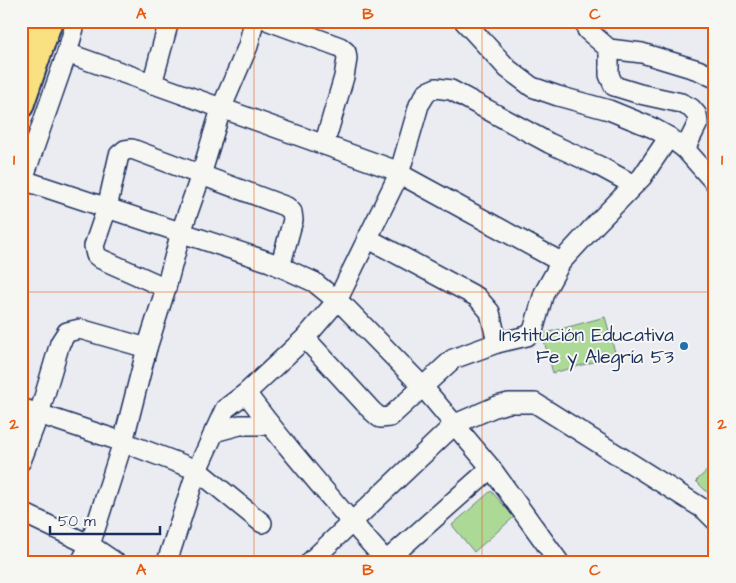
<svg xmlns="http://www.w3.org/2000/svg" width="736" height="583" font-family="'Architects Daughter',sans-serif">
  <rect width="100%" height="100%" fill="#ebebf2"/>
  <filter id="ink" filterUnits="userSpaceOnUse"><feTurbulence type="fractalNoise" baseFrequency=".02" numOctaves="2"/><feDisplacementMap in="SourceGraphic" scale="10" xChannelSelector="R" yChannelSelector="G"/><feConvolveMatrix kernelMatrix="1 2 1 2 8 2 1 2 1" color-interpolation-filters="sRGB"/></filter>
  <g filter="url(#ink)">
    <!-- green -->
    <g fill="#add997" stroke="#64847a">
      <path d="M605,317L616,356L553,373L542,334Z"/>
      <path d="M715,463V500L696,481Z"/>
      <path d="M491,491L514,517L474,552L452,525Z"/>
    </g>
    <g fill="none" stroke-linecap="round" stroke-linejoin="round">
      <!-- minor casing -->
      <g stroke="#1b2f5e" stroke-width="22">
        <g id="minor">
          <path d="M269,21L340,47L346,52L347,59L344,77L324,145"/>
          <path d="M464,21L508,69L532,87L558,96L609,110L653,128L669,137L685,149L715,183"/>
          <path d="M586,21L587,30L609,49L642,53L698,70L715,78"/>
          <path d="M609,49V75L614,86L640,94L681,103L691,108L697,115L698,123L685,149"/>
          <path d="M67,53L389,168L561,262"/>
          <path d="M152,84L169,21"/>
          <path d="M23,180L270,262L314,282L347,309L423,387L491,468L559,562"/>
          <path d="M21,185L67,53L76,21"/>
          <path d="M367,238L477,297L490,312L497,343"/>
          <path d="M166,288L101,259L96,255L94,246L107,208L119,155L125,150L132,149L287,207L292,212L293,220L280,267"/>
          <path d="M305,338L372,411L380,418L390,417L453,359L497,343L527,336L533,331L544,293L561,262L597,223L642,177L669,137"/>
          <path d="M246,393C289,451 338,507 386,561"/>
          <path d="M21,408L123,442L197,470L262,523"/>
          <path d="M214,432L240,425H270"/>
          <path d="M21,461L39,414L60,343L67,332L80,329L147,348"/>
          <path d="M21,512L90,545L115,562"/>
          <path d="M81,562L90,545L123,442L147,348L166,288L181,232L201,175L221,109L248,46L254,21"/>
          <path d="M167,562L197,470L225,409L246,393L305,338L337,301L399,174L419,105L427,92L436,88L451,90L549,143L599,166L634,185"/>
          <path d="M310,562L455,424L497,406L509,403H535L705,510L715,520"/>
          <path d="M385,562L491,468"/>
        </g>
      </g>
      <!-- major casing -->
      <g stroke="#1b2f5e" stroke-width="28">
        <g id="major">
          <path d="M21,43L29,21"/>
          <path d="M21,106L50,21"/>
        </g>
      </g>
      <!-- minor -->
      <use href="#minor" stroke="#f6f6f2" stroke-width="19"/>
      <!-- major -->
      <use href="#major" stroke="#f9e181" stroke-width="24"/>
    </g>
  </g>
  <!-- grid -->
  <path fill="none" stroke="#e8590c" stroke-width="1" stroke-opacity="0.55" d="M254,21V562M482,21V562M21,292H715"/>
  <!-- markers -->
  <circle fill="#1f6fb2" stroke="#f6f6f2" stroke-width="2" cx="684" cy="346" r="5"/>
  <g text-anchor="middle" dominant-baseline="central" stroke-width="4" stroke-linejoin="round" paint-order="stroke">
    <!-- poi labels -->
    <g font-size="19" fill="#1b2f5e" stroke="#f6f6f2" text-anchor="end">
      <text x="674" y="335">Institución Educativa<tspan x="674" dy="22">Fe y Alegría 53</tspan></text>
    </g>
  </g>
  <!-- margin -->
  <rect width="736" height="583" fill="none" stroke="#f6f6f2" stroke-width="55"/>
  <!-- scale -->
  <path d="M50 526v8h110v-8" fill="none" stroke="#1b2f5e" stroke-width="2.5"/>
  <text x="58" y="526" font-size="15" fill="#1b2f5e" stroke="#f6f6f2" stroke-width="4" paint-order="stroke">50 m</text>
  <rect x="28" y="28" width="680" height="528" fill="none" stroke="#e8590c" stroke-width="2"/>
  <g font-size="16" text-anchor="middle" font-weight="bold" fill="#e8590c">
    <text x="141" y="19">A</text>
    <text x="368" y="19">B</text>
    <text x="595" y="19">C</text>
    <text x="14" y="165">1</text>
    <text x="722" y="165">1</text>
    <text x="14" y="429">2</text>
    <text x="722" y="429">2</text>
    <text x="141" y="575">A</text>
    <text x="368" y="575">B</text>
    <text x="595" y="575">C</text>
  </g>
</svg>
